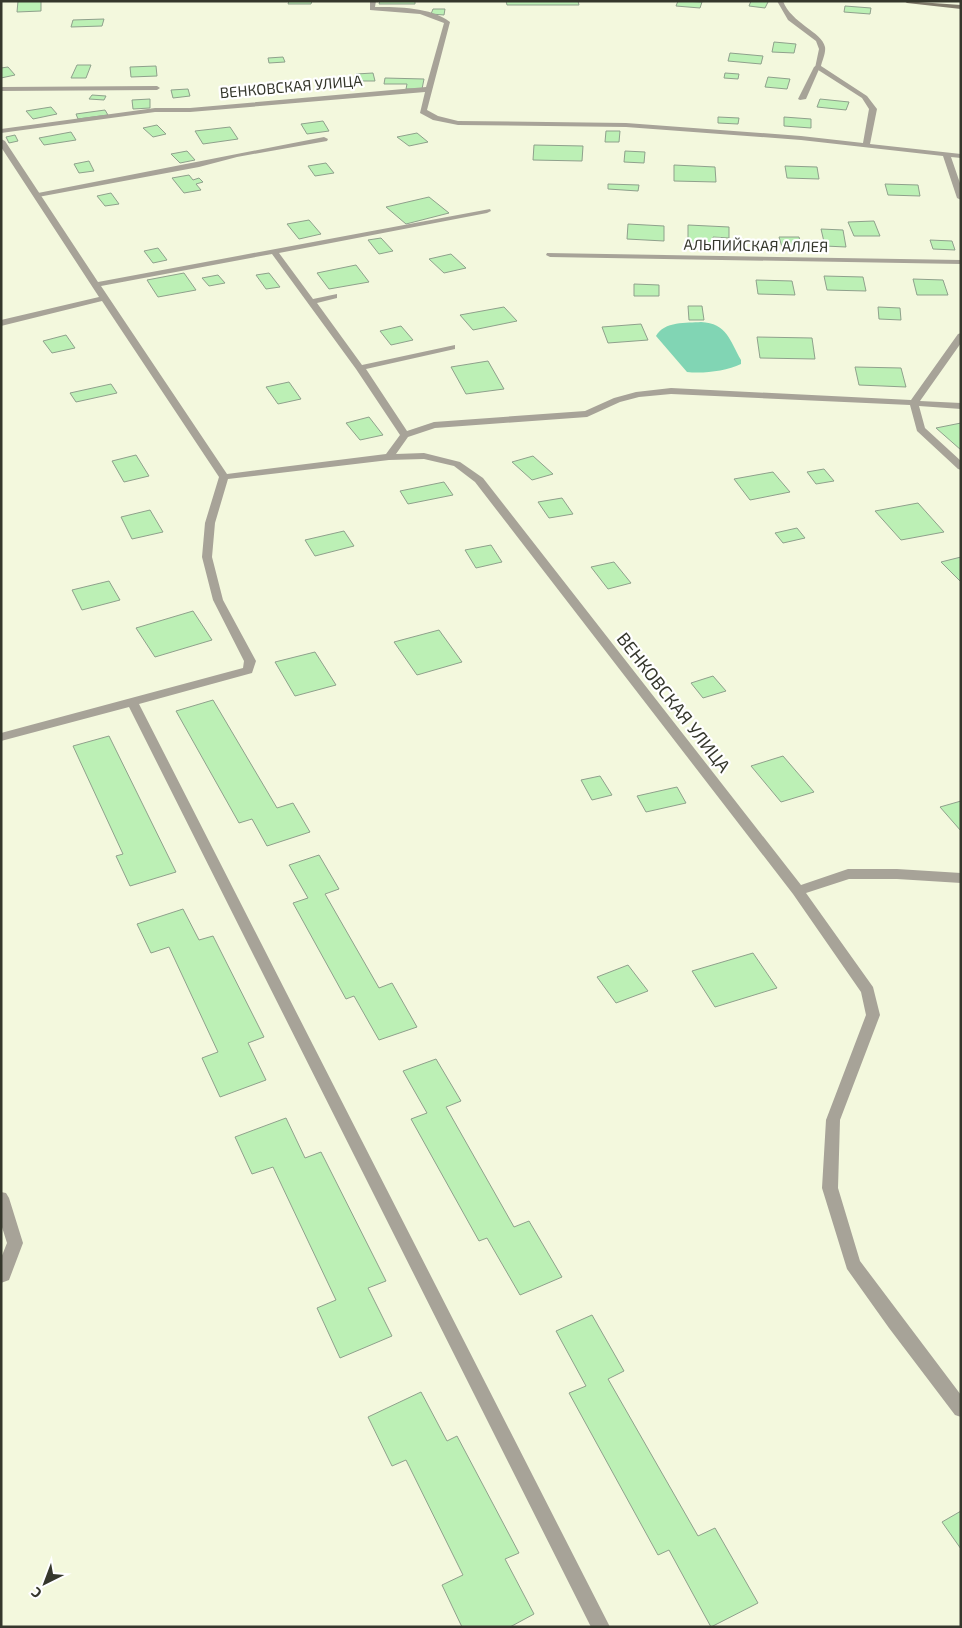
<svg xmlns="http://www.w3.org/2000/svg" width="962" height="1628" font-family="'Exo 2',sans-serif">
  <rect width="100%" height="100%" fill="#f3f8dd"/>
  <!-- water -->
  <path fill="#81d5b4" d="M701,322C727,323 730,341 741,360V364C726,371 703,374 687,372L656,336C664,321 687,323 701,322Z"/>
  <!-- building -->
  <g fill="#bcf0b5" stroke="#8fa18c">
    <path d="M18,1H41V11L17,12Z"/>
    <path d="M289,1H312L311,4H288Z"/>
    <path d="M380,1H415V4H379Z"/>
    <path d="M506,1H578L579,5H507Z"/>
    <path d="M678,1H684L702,2L700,8L676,6Z"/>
    <path d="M751,1H765L768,2L765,8L749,6Z"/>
    <path d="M845,6L871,8L870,14L844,12Z"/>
    <path d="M433,9H445L444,15L431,14Z"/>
    <path d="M104,19L102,26L71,27L73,20Z"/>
    <path d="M774,42L796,44L794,53L772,52Z"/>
    <path d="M730,53L763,56L761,64L728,61Z"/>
    <path d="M283,57L285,62L269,63L268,58Z"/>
    <path d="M77,65H91L86,78H71Z"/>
    <path d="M156,66L157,76L131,77L130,67Z"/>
    <path d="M8,67L15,75L1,78V68Z"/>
    <path d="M373,73L375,81H357L356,74Z"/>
    <path d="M725,73L739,74L738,79L724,78Z"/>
    <path d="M768,77L790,79L787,89L765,87Z"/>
    <path d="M385,78L424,79L422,89H406L407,84H384Z"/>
    <path d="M188,89L190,96L173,98L171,90Z"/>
    <path d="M92,95L106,96L104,100L89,99Z"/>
    <path d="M150,99V108L133,109L132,100Z"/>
    <path d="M820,99L849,102L846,110L817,107Z"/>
    <path d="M51,107L57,114L33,119L26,111Z"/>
    <path d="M105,110L108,115L78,119L76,114Z"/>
    <path d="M718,117L739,118L738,124L718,123Z"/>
    <path d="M784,117L811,119V128L784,126Z"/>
    <path d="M323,121L329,131L307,134L301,124Z"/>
    <path d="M157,125L166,134L153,137L143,128Z"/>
    <path d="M230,127L238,139L203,144L195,131Z"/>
    <path d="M606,131H620L619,142H605Z"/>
    <path d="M71,132L76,140L44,145L39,138Z"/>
    <path d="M417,133L428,142L409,146L397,137Z"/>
    <path d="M15,135L18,141L9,143L6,137Z"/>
    <path d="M534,145L583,146L582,161L533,160Z"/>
    <path d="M187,151L195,160L180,163L171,154Z"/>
    <path d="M625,151L645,152L644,163L624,162Z"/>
    <path d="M89,161L94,171L79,173L74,164Z"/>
    <path d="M326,163L334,173L315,176L308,166Z"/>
    <path d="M674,165L715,167L716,182L674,181Z"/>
    <path d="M785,166L817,167L819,179L787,178Z"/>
    <path d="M189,175L193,180L199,178L203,182L196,184L201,190L184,193L172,178Z"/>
    <path d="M608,184L639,185L638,191L608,189Z"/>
    <path d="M885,184L918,185L920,196L888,195Z"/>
    <path d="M111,193L119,204L105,206L97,196Z"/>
    <path d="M429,197L449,213L406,224L386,207Z"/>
    <path d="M309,220L321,234L299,239L287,224Z"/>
    <path d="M874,221L880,236H854L848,222Z"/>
    <path d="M628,224L664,226V241L627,239Z"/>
    <path d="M688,225L729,227V238L713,237L714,244L688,243Z"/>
    <path d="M821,229L843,230L846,247L825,246Z"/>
    <path d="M779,237H799L802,248L782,247Z"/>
    <path d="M381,238L393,251L379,254L368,240Z"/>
    <path d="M930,240L952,241L955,250L933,249Z"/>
    <path d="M158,248L167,260L153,263L144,251Z"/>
    <path d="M451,254L466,268L444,273L429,259Z"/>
    <path d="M356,265L369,282L329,289L317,273Z"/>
    <path d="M184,273L196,290L158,297L147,280Z"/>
    <path d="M269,273L280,287L266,289L256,275Z"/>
    <path d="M218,275L225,283L209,286L202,278Z"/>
    <path d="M824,276L863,277L866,291L827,290Z"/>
    <path d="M913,279L943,280L948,295H917Z"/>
    <path d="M756,280L792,281L795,295L758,294Z"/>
    <path d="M634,284L659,285V296H634Z"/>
    <path d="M688,306H702L704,320H689Z"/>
    <path d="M504,307L517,321L473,330L460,315Z"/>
    <path d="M878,307L900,308L901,320L879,319Z"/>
    <path d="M641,324L648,340L608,343L602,327Z"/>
    <path d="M401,326L413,340L391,345L380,331Z"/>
    <path d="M66,335L75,348L52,353L43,341Z"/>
    <path d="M757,337L812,338L815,359L760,358Z"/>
    <path d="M488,361L504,389L466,394L451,367Z"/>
    <path d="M855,367L901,368L906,387L859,385Z"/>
    <path d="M289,382L301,399L278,404L266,387Z"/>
    <path d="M111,384L117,393L76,402L70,393Z"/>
    <path d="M369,417L383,435L360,440L346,423Z"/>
    <path d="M961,423V450L936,428Z"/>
    <path d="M136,455L149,476L124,482L112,461Z"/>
    <path d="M533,456L553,474L532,480L512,462Z"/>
    <path d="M824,469L834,481L816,484L807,472Z"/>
    <path d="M773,472L790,492L750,500L734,479Z"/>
    <path d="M444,482L453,495L408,504L400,491Z"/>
    <path d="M562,498L573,514L549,518L538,502Z"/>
    <path d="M918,503L944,532L901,540L875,511Z"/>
    <path d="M150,510L163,532L132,539L121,517Z"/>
    <path d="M797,528L805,538L783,543L775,533Z"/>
    <path d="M344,531L354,546L315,556L305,540Z"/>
    <path d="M491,545L502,562L476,568L465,550Z"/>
    <path d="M961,557V582L941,562Z"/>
    <path d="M614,562L631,583L608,589L591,567Z"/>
    <path d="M109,581L120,600L82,610L72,590Z"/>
    <path d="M193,611L212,640L155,657L136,628Z"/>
    <path d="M439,630L462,662L417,675L394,642Z"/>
    <path d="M315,652L336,685L295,696L275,662Z"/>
    <path d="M713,676L726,691L703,698L691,683Z"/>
    <path d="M213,700L277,808L293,803L310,832L267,846L252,819L239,823L176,711Z"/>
    <path d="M109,736L176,872L130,886L116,856L123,854L73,746Z"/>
    <path d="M783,756L814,792L781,802L751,766Z"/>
    <path d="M600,776L612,795L592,800L581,780Z"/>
    <path d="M677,787L686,803L646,812L637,796Z"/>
    <path d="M961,801V831L940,807Z"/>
    <path d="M319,855L339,889L325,894L379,988L392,983L417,1027L379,1040L354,996L346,999L293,903L308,898L289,865Z"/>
    <path d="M183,909L199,940L213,936L264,1037L248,1043L266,1080L220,1097L202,1058L218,1052L169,947L151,953L137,924Z"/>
    <path d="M753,953L777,988L715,1007L692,971Z"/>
    <path d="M628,965L648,991L616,1003L597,977Z"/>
    <path d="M436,1059L461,1101L446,1107L514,1227L529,1221L562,1277L520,1295L487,1238L479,1241L411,1119L427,1113L403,1071Z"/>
    <path d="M286,1118L305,1158L321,1152L386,1281L368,1288L392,1336L340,1358L317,1308L336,1300L273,1167L252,1174L235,1137Z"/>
    <path d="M592,1315L624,1371L608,1379L698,1536L715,1528L758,1603L711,1627L669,1550L658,1555L569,1393L586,1386L556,1331Z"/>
    <path d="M421,1392L447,1441L457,1436L519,1553L505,1559L534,1614L510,1627H462L442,1585L463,1575L406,1460L392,1466L368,1417Z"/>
    <path d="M961,1511V1549L942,1522Z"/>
  </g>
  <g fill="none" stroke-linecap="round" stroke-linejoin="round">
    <!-- service -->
    <g fill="#a7a398" fill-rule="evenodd">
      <path d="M817,65L820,67L806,99L800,100L798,99L814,67Z"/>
      <path d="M1,87L157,86L160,88L157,90L1,91Z"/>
      <path d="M324,137L328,139L327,141L237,157L199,167L38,197L34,195L38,193Z"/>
    </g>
    <!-- minor -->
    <g fill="#a7a398" fill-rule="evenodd">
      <path d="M370,1H376L375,7C399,7 430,7 450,22L427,110L438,116L458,121L626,123L801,136L863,143L869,109L862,98L815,68L819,49L816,41L788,20L777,1H783C791,23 822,32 825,47C826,53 822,61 821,66L867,96L877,109L870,144L961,154V158L951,157L961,186V200L957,198L943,156L801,140L626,127L458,125L433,120L420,113L425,92L190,112H155L1,133V129L155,108H190L426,87L444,23L420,14L370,10Z"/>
      <path d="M1,139L5,141L98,282L490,209L491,211L487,213L279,253L313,299L337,294V298L317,303L362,365L455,345V349L366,369L407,431L434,422L585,411L614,398L636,392L671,388L911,400L958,334L961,333V343L920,401L961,403V409L919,406L925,428L961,461V470L958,469L917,431L910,405L671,394L639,397L620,402L587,417L435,428L408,437L396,454L424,453L460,462L483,478L801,885L848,869H897L961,873V883L897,879H849L806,893L873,987L880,1015L840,1120L838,1188L860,1261L961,1395V1417L955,1415L889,1328L847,1269L822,1188L826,1120L866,1015L861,992L793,894L475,482L454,466L424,459L389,460L228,479L215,523L212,557L223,600L256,661L252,673L139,704L610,1627H591L129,707L1,741V733L243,668L244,661L213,600L202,557L205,523L219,477L102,301L1,326V320L99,297L1,147ZM272,254L356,369L400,435L386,454L227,474L101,286Z"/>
      <path d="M547,253L961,260V264L550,257L546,255Z"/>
      <path d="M1,1192L6,1193L9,1198L23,1243L9,1280L1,1283V1258L7,1243L1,1224Z"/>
    </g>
    <!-- secondary -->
    <path fill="#817b6b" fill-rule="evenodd" d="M904,1L961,5V9L907,3Z"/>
  </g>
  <g text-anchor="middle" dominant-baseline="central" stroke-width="4.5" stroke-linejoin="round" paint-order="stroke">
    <!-- far-street labels -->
    <g font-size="15" fill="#35372c" stroke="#fff">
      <text transform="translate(291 86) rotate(-5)">ВЕНКОВСКАЯ УЛИЦА</text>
      <text transform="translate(756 245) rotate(1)">АЛЬПИЙСКАЯ АЛЛЕЯ</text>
    </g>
    <!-- street labels -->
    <g font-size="18" fill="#35372c" stroke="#fff">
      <text transform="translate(674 702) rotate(52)">ВЕНКОВСКАЯ УЛИЦА</text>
    </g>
  </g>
  <!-- border -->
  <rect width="962" height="1628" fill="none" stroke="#35372c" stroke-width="5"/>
  <!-- north arrow -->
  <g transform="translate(45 1583) rotate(222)" stroke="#ffffff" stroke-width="4" paint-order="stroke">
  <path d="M0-4L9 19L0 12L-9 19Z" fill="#35372c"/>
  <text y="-8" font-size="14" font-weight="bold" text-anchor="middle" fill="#35372c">С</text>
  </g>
</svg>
